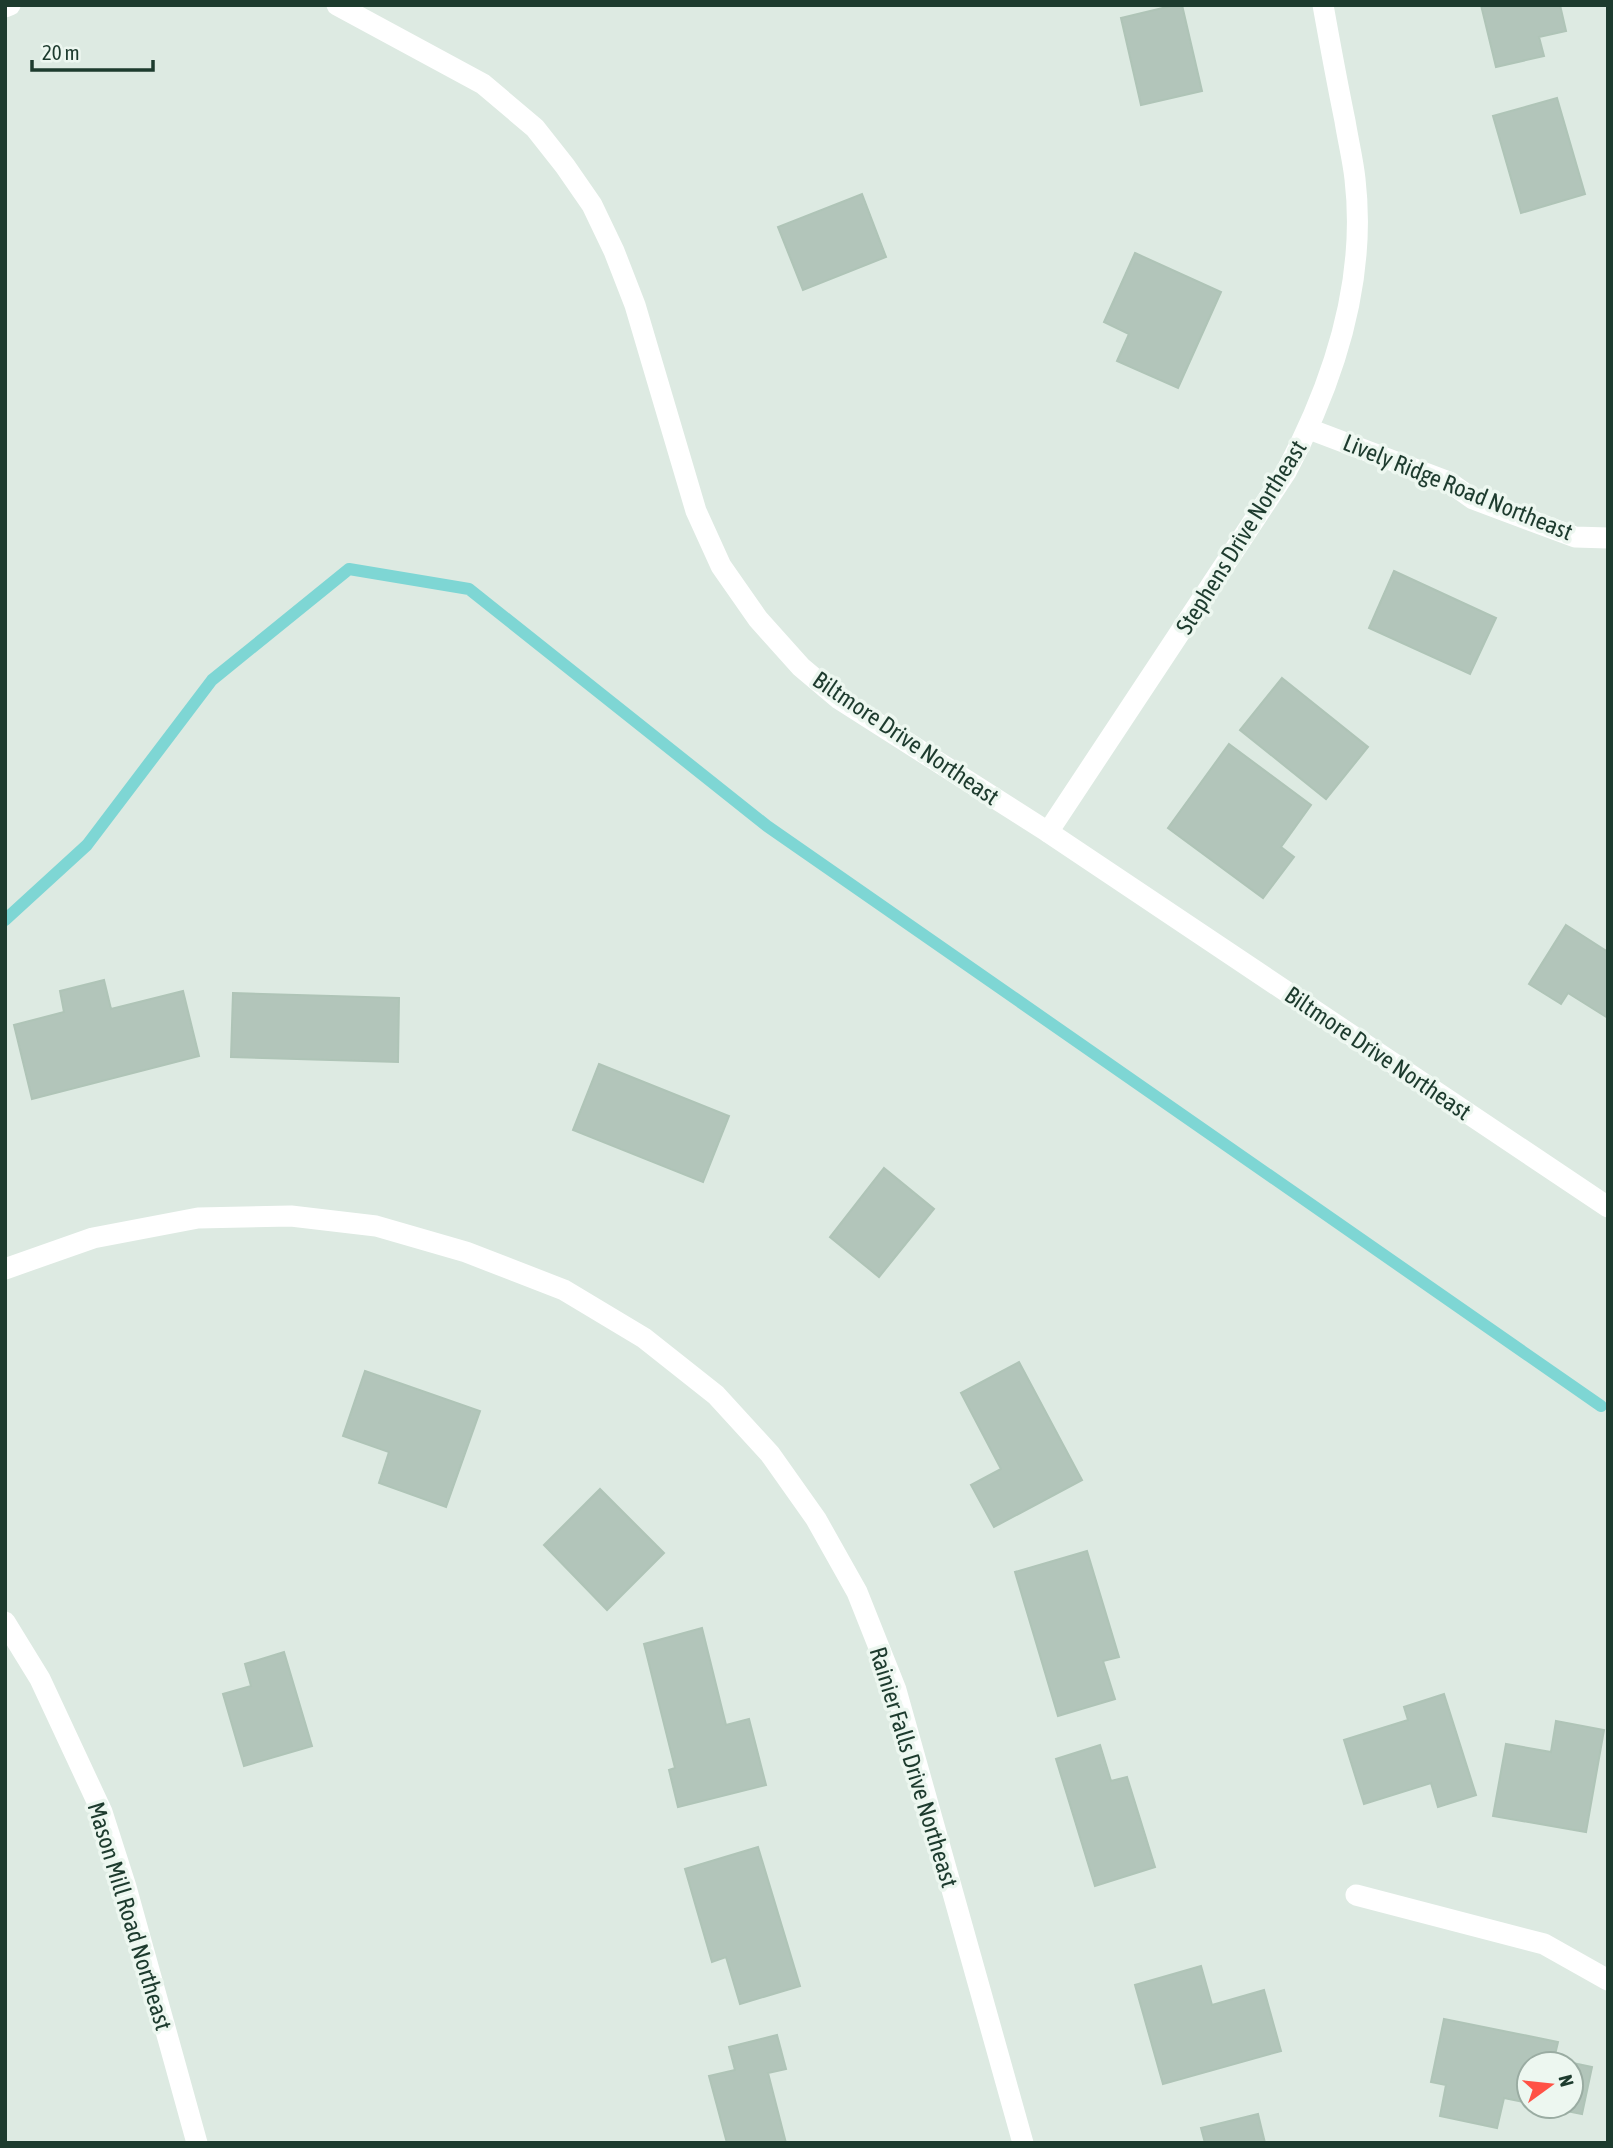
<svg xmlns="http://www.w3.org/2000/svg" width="1613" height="2148" font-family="'Asap Condensed',sans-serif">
  <rect width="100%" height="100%" fill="#ddeae2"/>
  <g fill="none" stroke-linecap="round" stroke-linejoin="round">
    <!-- stream -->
    <path stroke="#7ed6d4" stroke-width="12" d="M5,920L87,845L212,680L349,569L469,589L767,826L1601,1406"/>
  </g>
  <!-- building -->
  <g fill="#b2c5ba" stroke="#afc4b7" stroke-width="2">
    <path d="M1175,5H1182L1202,91L1141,105L1121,18Z"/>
    <path d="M1481,5H1560L1566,31L1539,37L1544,56L1496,67Z"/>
    <path d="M1557,98L1585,194L1521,213L1493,116Z"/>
    <path d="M862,194L886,257L803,290L778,227Z"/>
    <path d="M1135,253L1221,292L1178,388L1117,361L1129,334L1104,322Z"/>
    <path d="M1394,571L1496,618L1470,674L1369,628Z"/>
    <path d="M1282,678L1368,747L1326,799L1240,730Z"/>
    <path d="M1229,744L1311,805L1281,847L1294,857L1263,898L1168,828Z"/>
    <path d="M1566,925L1608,952V1018L1568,993L1561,1004L1529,984Z"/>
    <path d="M104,980L111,1009L183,991L199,1056L32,1099L14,1025L64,1012L60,991Z"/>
    <path d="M233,993L399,998L398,1062L231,1057Z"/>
    <path d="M599,1064L729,1116L703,1182L573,1130Z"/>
    <path d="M884,1168L934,1209L879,1277L830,1237Z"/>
    <path d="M1019,1362L1082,1480L994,1527L971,1485L1001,1469L961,1393Z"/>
    <path d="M365,1371L480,1411L446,1507L379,1483L389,1452L343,1436Z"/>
    <path d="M600,1489L664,1553L607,1610L544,1545Z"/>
    <path d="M1087,1551L1119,1657L1103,1661L1115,1699L1058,1716L1015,1572Z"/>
    <path d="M702,1628L726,1725L749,1719L766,1785L678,1807L669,1770L675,1768L644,1644Z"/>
    <path d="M284,1652L312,1746L244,1766L223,1694L251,1686L245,1664Z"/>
    <path d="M1444,1694L1476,1795L1438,1807L1431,1783L1364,1804L1344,1740L1408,1720L1404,1707Z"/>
    <path d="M1556,1721L1604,1730L1586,1832L1493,1816L1506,1744L1551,1752Z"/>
    <path d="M1100,1745L1111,1781L1127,1777L1155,1867L1095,1886L1056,1759Z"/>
    <path d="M758,1847L800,1986L740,2004L726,1957L712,1962L685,1869Z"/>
    <path d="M1201,1966L1212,2005L1264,1990L1281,2051L1163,2084L1135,1985Z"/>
    <path d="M1444,2019L1558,2042L1554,2059L1592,2067L1582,2114L1542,2106H1571V2064H1529V2103L1504,2098L1497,2128L1440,2116L1446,2085L1431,2082Z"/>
    <path d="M777,2035L786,2069L768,2073L786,2143H727L709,2076L735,2070L729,2047Z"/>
    <path d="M1258,2114L1265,2143H1205L1201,2128Z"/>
  </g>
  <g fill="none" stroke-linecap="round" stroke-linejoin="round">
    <!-- street -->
    <g stroke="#fff" stroke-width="21">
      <path d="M337,5L483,84L535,128L565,166L592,205L614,251L635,305L696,511L721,566L758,619L801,667L839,699L1048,832L1608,1207"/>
      <path d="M5,7L10,5"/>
      <path d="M1309,429L1449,482L1473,499L1575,537L1608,538"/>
      <path d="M1048,832L1286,472C1334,382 1367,282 1355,179C1353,160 1348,140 1345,121C1337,82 1330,44 1323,5"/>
      <path d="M5,1269L93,1238L198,1218L291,1216L376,1226L466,1252L564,1290L644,1338L716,1395L770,1454L816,1519L857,1592L896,1690L1023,2143"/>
      <path d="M5,1622L40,1679L102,1812L126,1887L197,2143"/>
      <path d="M1356,1895L1544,1944L1608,1980"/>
    </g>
  </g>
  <g text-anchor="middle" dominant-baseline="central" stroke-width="7" stroke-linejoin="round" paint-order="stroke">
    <!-- street labels -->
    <g font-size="24" fill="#1d3b2e" stroke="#edf7f0">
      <text transform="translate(1458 487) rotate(22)">Lively Ridge Road Northeast</text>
      <text transform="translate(1241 537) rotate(-58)">Stephens Drive Northeast</text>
      <text transform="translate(906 738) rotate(34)">Biltmore Drive Northeast</text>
      <text transform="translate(1378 1053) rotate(34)">Biltmore Drive Northeast</text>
      <text transform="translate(914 1767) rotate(73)">Rainier Falls Drive Northeast</text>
      <text transform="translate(130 1916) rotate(73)">Mason Mill Road Northeast</text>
    </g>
  </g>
  <!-- border -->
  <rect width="1613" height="2148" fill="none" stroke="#1d3b2e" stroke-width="14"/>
  <!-- north arrow -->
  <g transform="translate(1550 2085) rotate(75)"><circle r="33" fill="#edf7f0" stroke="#9aaca2" stroke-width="2"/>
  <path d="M0-5L12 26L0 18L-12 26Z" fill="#ff5246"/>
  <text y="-10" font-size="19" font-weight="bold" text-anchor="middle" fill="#1d3b2e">N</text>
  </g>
  <!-- scale -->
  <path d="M32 60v10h121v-10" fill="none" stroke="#1d3b2e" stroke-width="3.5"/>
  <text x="42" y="60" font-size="21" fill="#1d3b2e" stroke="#edf7f0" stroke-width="5" paint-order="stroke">20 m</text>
</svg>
